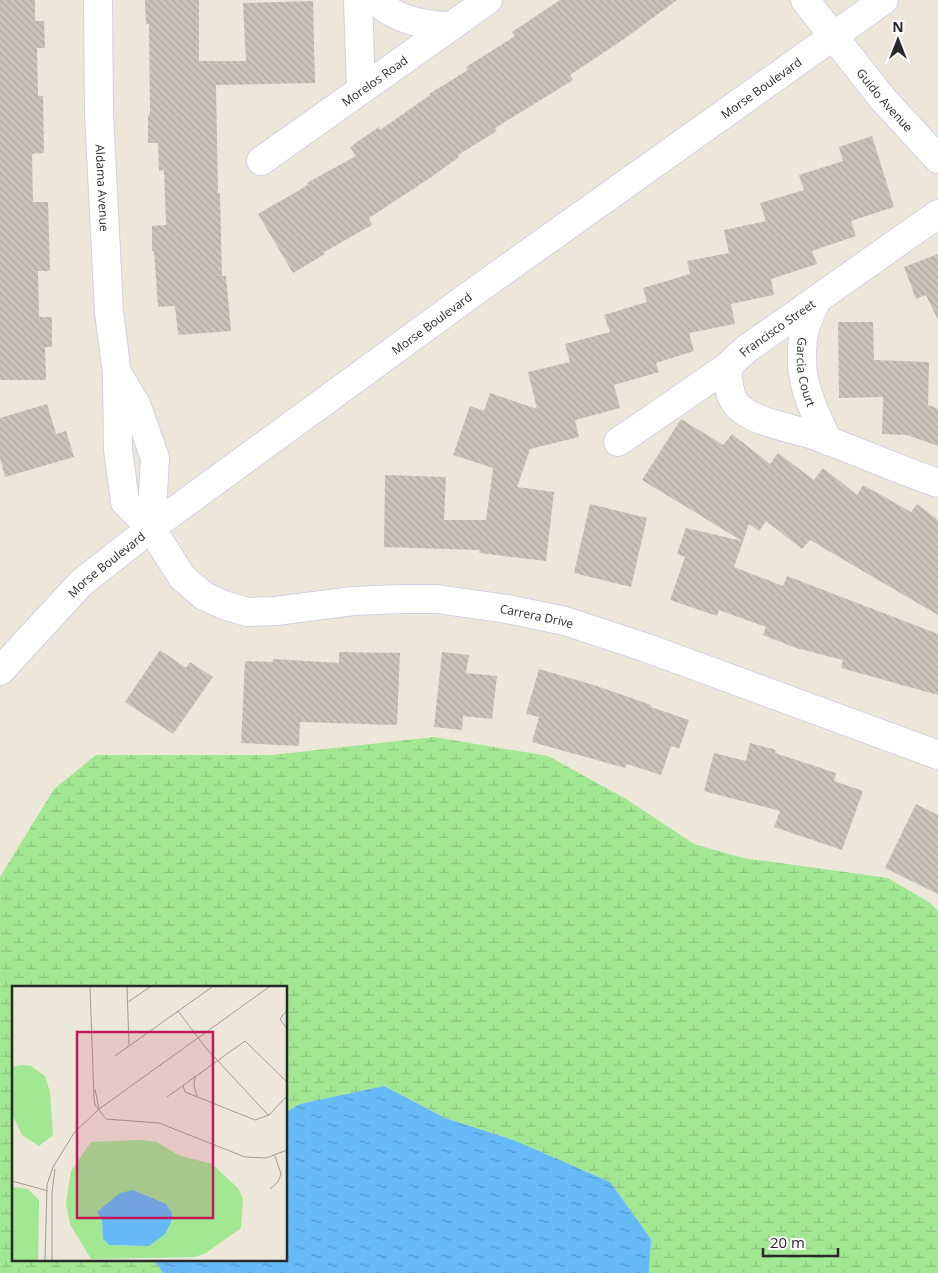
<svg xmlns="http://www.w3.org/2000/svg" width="938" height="1273" font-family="'Open Sans',sans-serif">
  <defs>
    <pattern id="wetland-marsh" width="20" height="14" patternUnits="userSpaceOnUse" patternTransform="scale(1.25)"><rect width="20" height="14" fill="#a2e792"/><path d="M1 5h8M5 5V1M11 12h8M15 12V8" fill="none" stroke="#8cc67e"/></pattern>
    <pattern id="water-ripples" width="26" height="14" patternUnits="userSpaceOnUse" patternTransform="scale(1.25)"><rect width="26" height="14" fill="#65baf7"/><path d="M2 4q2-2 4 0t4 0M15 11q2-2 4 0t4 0" fill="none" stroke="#5397c8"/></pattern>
    <pattern id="building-back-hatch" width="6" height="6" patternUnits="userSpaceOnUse" patternTransform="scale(1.25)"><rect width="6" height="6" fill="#c8c4ba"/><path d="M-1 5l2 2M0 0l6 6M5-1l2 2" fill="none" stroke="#aca8a0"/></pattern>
  </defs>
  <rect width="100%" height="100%" fill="#ede7da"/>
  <!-- wetland -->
  <path fill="url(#wetland-marsh)" d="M434,737L548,756L626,799L694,844L743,858L888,878L930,903L938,911V1273H649L651,1239L610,1182L516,1141L445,1118L384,1086L300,1104L286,1112V987H14V1259H154L163,1273H0V877L54,789L96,755H271Z"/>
  <!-- water -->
  <path fill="url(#water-ripples)" d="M384,1086L445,1118L516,1141L610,1182L651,1239L649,1273H163L154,1259H286V1112L300,1104Z"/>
  <!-- building -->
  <g fill="url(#building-back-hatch)">
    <path d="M0,0H35V21H44L45,48H37L38,96H43L44,153L32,154L33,202H48L50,271H38L39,317H52V347H45L46,380H0Z"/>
    <path d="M145,0H199V61H246L243,3L313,1L315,83L216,85L218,193H220L222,276H226L231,331L178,335L175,306L158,307L154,251H152V226L166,225L164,170L159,171L158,143H148V115H150L149,24H146Z"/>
    <path d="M560,0H677L624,39L570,75L573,80L495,128L497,131L458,155L459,157L430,178L369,218L372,225L324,252L325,254L293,273L258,214L308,185L307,183L356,156L350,147L379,127L380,130L430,95L429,94L468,70L466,67L515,36L512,32Z"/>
    <path d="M872,136L894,207L851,221L856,236L812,251L817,264L771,279L774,295L731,304L735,324L689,333L694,351L656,363L659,372L614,385L620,408L575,420L579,437L530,449L517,487L554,492L546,561L479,553L480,550L384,547L385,475L446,477L444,520H486L493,468L453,455L470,406L484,411L490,393L537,409L528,372L570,362L565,344L610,332L604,315L647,302L643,288L690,274L687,261L729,253L724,230L766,221L760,203L804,190L799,175L843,161L839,147Z"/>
    <path d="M938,254V320L926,295L916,299L904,267Z"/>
    <path d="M838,322H873L874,360L929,362L928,405L938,409V446L907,435L882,434L883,397L839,398Z"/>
    <path d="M47,404L56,434L66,431L74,457L5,477L0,458V418Z"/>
    <path d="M681,419L723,445L732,434L770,464L778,453L814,480L823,468L857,495L863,485L911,512L917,504L938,520V615L810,540L802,549L766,521L759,531L749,524L734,567L783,586L787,576L938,634V695L841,668L843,660L796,648L763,635L766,627L719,610L717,616L670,600L685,557L677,554L686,528L742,541L642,480Z"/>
    <path d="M590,504L647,518L631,587L574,573Z"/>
    <path d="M160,650L186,668L190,662L213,677L173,734L125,702Z"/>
    <path d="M339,652L400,653L397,725L300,722L299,746L241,743L245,661L273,662V659L339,663Z"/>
    <path d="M442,652L469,655L466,673L497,676L492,719L463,716L462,730L434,727Z"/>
    <path d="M539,669L597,686L651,705V707L689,720L679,749L671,746L661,775L627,764L625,768L532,742L539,717L526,714Z"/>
    <path d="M750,743L776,750L775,753L836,773L834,781L863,791L842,850L774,827L780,811L704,791L714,753L746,761Z"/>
    <path d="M916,804L938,815V894L885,868Z"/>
  </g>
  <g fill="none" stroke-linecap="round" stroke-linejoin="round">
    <!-- minor casing -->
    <g stroke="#cfd0e3" stroke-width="30">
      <g id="minor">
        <path id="s1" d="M98,0L99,113L109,312L117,374L118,449L125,502L151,528L182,577L204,596L224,605L247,612L276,611L353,601L401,599H437L507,609L565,621L647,648L938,755"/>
        <path d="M358,0L361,90"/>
        <path d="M374,0C397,20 421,25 451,26"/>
        <path id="s2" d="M805,0L882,98L938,159"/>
        <path id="s3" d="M261,161L488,0"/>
        <path id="s4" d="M817,300C813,308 809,317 806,325C794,371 809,401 828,441"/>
        <path d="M727,367C728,379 728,394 736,404C750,422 792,428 813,435C855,450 896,469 938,483"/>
        <path d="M118,375L136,404L155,458L151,528"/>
        <path id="s5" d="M618,442L727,367L745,350L938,214"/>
        <path id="s6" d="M0,671L81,583L151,528L474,292L884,0"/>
      </g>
    </g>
    <!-- minor -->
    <use href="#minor" stroke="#fff" stroke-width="28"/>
  </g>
  <g text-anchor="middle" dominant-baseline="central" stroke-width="5" stroke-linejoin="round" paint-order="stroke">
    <!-- street labels -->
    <g font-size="12" fill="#292929" stroke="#fff">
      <text stroke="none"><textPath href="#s3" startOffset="139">Morelos Road</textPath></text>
      <text stroke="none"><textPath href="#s6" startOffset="961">Morse Boulevard</textPath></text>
      <text stroke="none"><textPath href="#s2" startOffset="128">Guido Avenue</textPath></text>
      <text stroke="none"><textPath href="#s1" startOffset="188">Aldama Avenue</textPath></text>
      <text stroke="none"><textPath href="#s6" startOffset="556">Morse Boulevard</textPath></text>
      <text stroke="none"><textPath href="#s5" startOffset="196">Francisco Street</textPath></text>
      <text stroke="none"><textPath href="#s4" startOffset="75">Garcia Court</textPath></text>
      <text stroke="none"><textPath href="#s6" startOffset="151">Morse Boulevard</textPath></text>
      <text stroke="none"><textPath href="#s1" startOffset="965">Carrera Drive</textPath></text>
    </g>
  </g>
  <!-- overview -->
  <g transform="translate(12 986)">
    <rect width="275" height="275" fill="#ede7da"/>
    <path d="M0,201L16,203L27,214L26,274H0Z" fill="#a2e792"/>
    <path d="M10,79L19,80L33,90L38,106L41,149L27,160L10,149L0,128V81ZM128,154L145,156L166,169L200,178L227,203L231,214L229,242L194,267L183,271L79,273L58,238L54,217L59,185L79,156ZM121,204L140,212L126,260L97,259L91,253L90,234Z" fill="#a2e792" fill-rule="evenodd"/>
    <path d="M121,204L154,218L160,227L159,236L153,248L137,260L97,259L91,253L90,234L85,226L108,207Z" fill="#65baf7"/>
    <path fill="none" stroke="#9f9b93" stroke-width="1" d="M78,1L82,112L83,119L94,133L147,137L233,171L254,172L275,164M115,1L117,59M116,16L138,1M275,24L268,33L275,43M166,25L193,61L257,130M103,70L200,1M183,90L182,100L185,110M171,100L173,106L243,134L257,129L275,110M83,103L87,123M155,111L233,55L275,96M0,195L36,205M258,203L266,196L269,188L263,170M33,274L35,199L41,181L62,147L87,123L257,1M40,274V206L43,183"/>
    <path fill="#c2185b" fill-opacity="0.15" stroke="#c2185b" stroke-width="2.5" d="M65,46H201V232H65Z"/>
    <rect width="275" height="275" fill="none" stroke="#292929" stroke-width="2.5"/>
  </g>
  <!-- north arrow -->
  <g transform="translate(898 40)" stroke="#ffffff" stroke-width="4" paint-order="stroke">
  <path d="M0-4L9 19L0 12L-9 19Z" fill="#292929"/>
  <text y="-8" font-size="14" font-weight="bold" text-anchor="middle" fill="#292929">N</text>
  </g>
  <!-- scale -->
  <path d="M763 1248v8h75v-8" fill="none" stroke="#292929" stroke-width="2.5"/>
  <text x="770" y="1248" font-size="15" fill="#292929" stroke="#ffffff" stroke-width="4" paint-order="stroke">20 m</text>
</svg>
